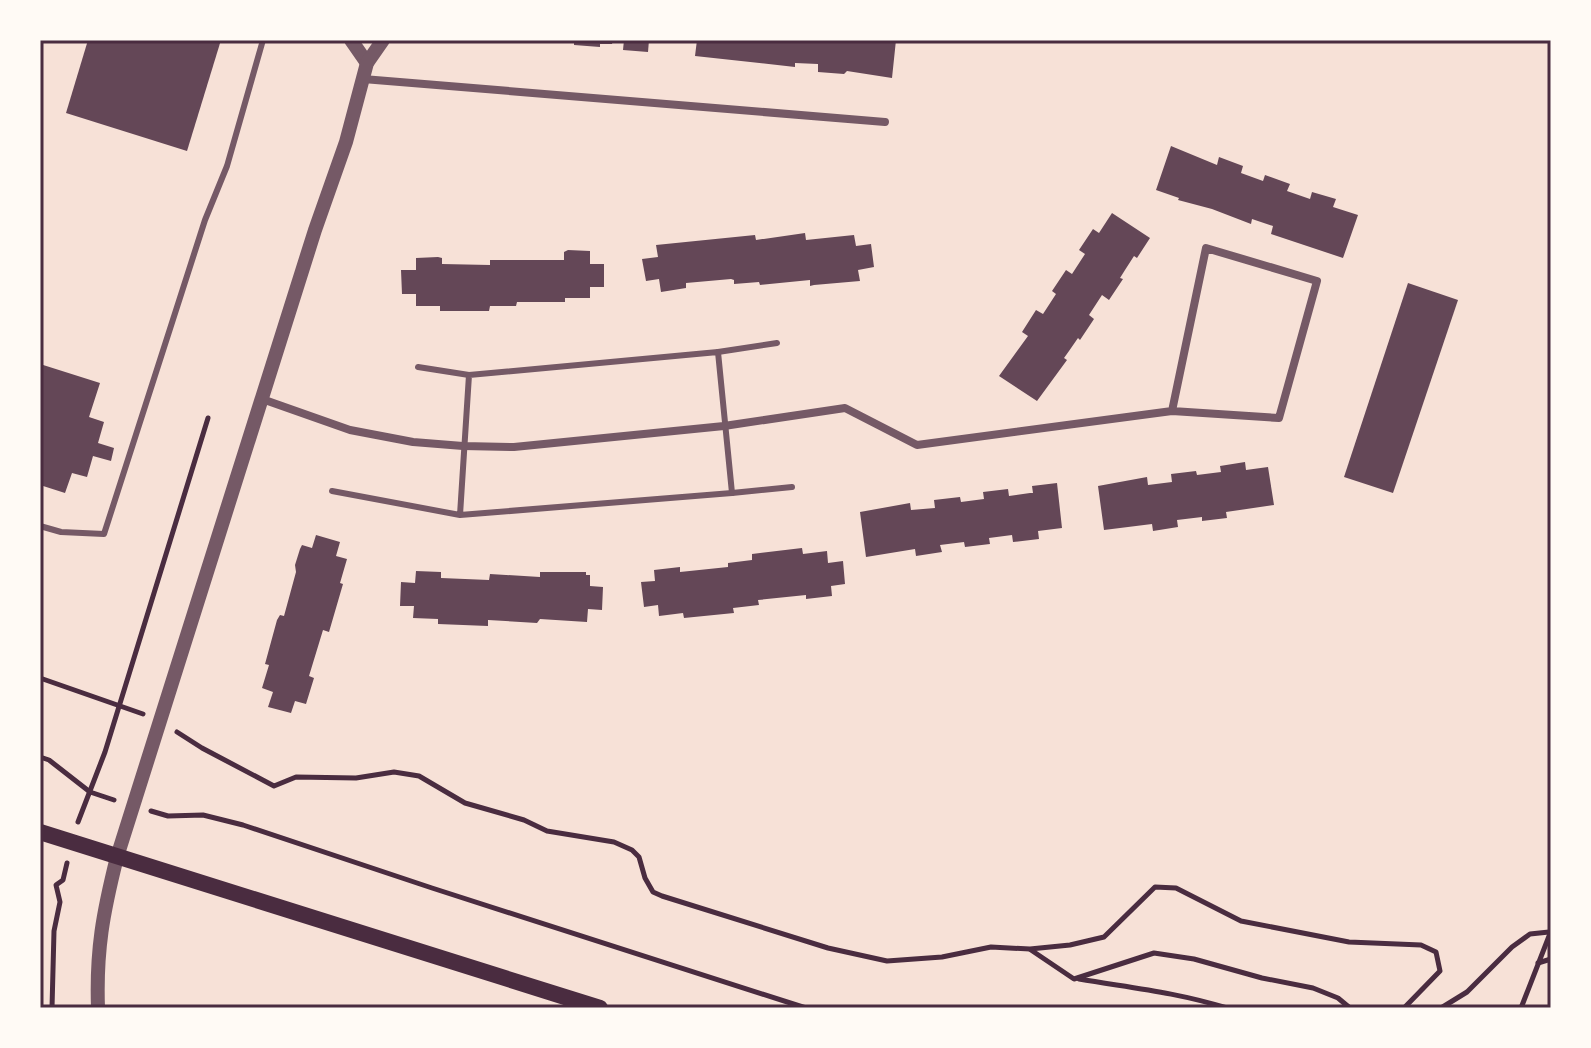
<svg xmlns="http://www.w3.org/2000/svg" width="1591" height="1048" font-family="Montserrat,sans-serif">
  <rect width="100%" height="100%" fill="#f7e1d7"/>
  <!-- building -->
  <g fill="#644757">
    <path d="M88,40H221L187,151L66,113Z"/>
    <path d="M574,40H613L612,44H600V47L574,45Z"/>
    <path d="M624,40H649L648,52L623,50Z"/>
    <path d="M697,40H896L892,78L847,71L844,74L818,72V64L795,63V67L695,56Z"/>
    <path d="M1171,146L1217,165L1219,157L1243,166L1241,173L1263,181L1265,175L1290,184L1287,191L1310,199L1312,192L1336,199L1333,207L1358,215L1343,258L1271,234L1273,226L1252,219L1251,224L1212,209L1178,200L1179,198L1156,190Z"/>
    <path d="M1112,213L1150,238L1137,258L1134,256L1125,270L1120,278L1123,279L1109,300L1102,295L1089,315L1094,319L1080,340L1078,338L1069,351L1064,358L1067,360L1037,401L999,376L1028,336L1022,332L1036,310L1043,314L1056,294L1052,291L1066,270L1072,274L1085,254L1079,250L1093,229L1099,233Z"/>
    <path d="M805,233L806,240L854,235L856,246L871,244L874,267L858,270L860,281L814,285L810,286V280L760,285L759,282L734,284V280L731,279L686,283V288L661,292L659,279L646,281L642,259L658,257L656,245L755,235L756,240Z"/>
    <path d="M568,250L590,251V264H604V287H590V298H565V302H517L516,306H490L489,311H440V306H416V294H402L401,270H416V258L438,257L442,258V264L490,265V260H564V252Z"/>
    <path d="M1408,283L1458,300L1393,493L1344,477Z"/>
    <path d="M40,364L100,383L89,417L104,422L98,443L114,448L111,461L93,456L87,477L72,473L65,493L40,485Z"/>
    <path d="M1245,462L1246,470L1268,467L1274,505L1226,512L1227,518L1202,521V517L1177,520L1178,527L1153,531L1152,524L1104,530L1098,486L1147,477L1148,485L1172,482L1171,474L1196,471L1197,475L1221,472L1220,466Z"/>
    <path d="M1057,483L1062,528L1038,531L1039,539L1013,542L1012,535L989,538L990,544L965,547L964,542L940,545L942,552L916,556L915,549L866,557L860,512L910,503L911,510L935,508L934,500L960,497L961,502L984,499L983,492L1008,489L1009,496L1030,493H1033L1032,486Z"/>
    <path d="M316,535L340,542L336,556L347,559L340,583L343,584L329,632L323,630L309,676L314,678L306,704L295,701L291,713L268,707L273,692L262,688L269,665L265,664L277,620L280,615L284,616L296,572L295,565L300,549L302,545L312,548Z"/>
    <path d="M802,548L803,554L827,551L828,563L843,561L845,584L831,586L832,596L806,599V595L758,600L759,605L733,608L734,613L684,618L683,613L659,616L658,605L644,607L641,582L655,581L654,570L680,567V572L728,567V563L752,560V554Z"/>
    <path d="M416,571L441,572V578L489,580L490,574L540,577V572H586V575H590V586L603,587L602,610L588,609L587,622L540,619L537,623L488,620V626L438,624V619L413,618L414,606H400L401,582L415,583Z"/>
  </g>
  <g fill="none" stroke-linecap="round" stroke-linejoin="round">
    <!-- path -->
    <g stroke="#4a2c40" stroke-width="5">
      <path d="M40,678L143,714"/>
      <path d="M177,732L202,748L274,786L296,777L356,778L394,772L419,776L465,803L524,820L547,831L614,842L632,850L639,857L645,878L653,892L662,896L828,948L887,961L942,957L991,947L1030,949L1070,945L1104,937L1155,887L1176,888L1241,921L1349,942L1421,945L1436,952L1440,971L1404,1008"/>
      <path d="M40,757L49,760L90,792L114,800"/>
      <path d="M151,811L168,816L203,815L243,825L432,888L806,1008"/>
      <path d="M78,822L105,752L208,418"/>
      <path d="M1031,950L1074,979L1154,953L1194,959L1262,978L1313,988L1338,998L1350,1008"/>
      <path d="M1538,963L1551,959"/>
      <path d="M1079,979C1132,988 1175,992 1227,1008"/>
      <path d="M52,1008L54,931L60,902L56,885L63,880L67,863"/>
      <path d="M1441,1008L1467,992L1512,947L1530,934L1549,932"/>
      <path d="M1521,1008L1551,931"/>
    </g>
    <!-- service -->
    <g stroke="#755966" stroke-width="6">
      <path d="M718,352L777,343"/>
      <path d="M418,367L469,375"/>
      <path d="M332,491L460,515L732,493L718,352L469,375L460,515"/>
      <path d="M732,493L792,487"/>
      <path d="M40,526L61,532L104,534L205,220L227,166L263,40"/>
    </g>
    <!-- minor -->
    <g stroke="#755966" stroke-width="8">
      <path d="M363,79L885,122"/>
      <path d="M262,399L350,430L413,442L463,446L514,447L724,426L845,408L917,445L1172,411L1279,418L1317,281L1206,248L1172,411"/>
    </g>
    <!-- tertiary -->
    <g stroke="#755966" stroke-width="14">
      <path d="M351,40L367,63"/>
      <path d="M98,1008C96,950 103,913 117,857L315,230L346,142L367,63L383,40"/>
    </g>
    <!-- secondary -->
    <path stroke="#4a2c40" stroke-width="16" d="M40,832L600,1008"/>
  </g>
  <!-- border -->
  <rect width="1591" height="1048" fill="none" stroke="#fffaf5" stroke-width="84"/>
  <rect x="42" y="42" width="1507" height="964" fill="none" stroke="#4a2c40" stroke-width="3"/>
</svg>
